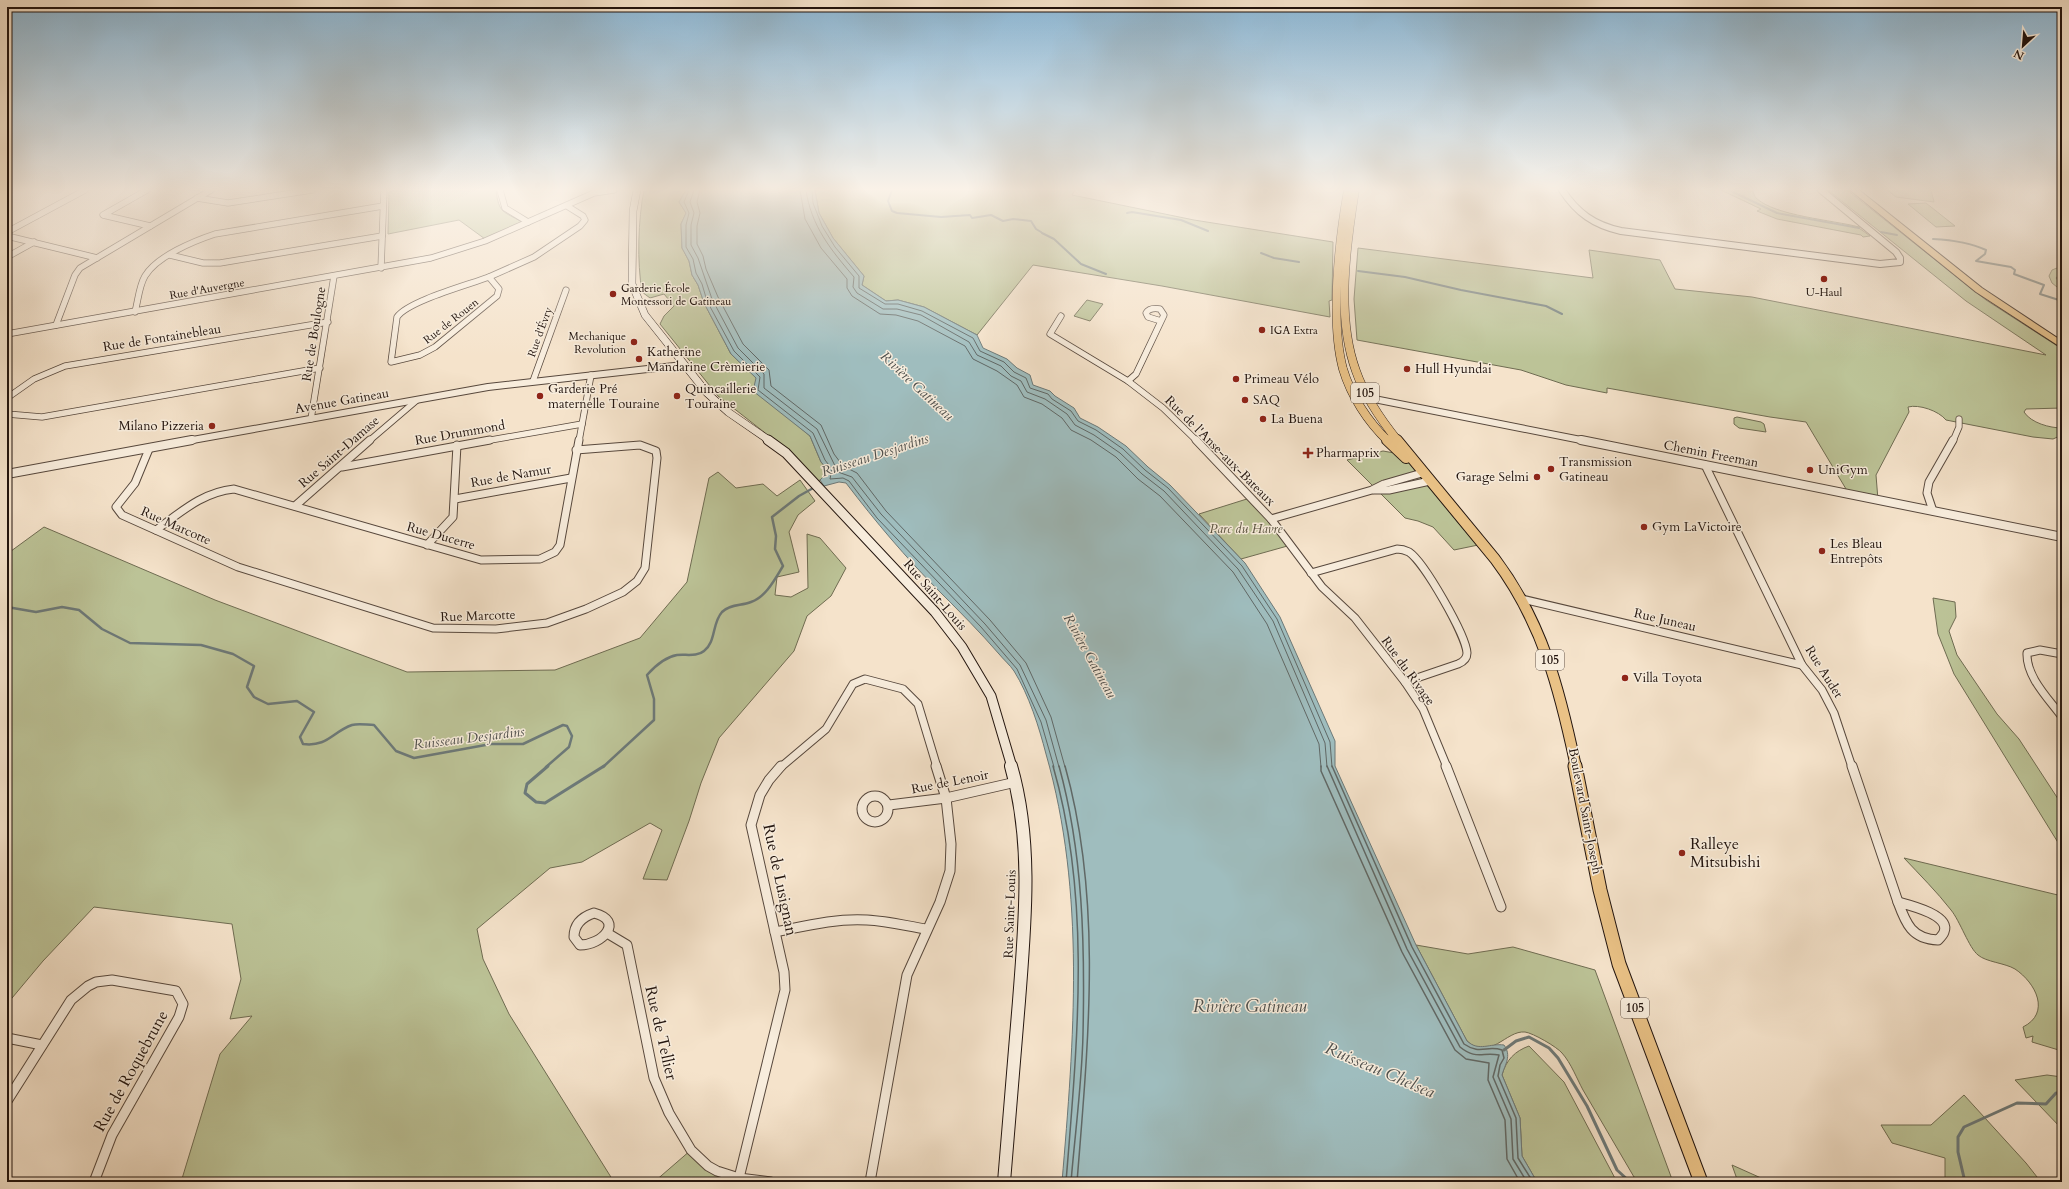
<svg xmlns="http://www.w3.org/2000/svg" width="2069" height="1189" font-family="Cardo,serif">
  <rect width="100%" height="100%" fill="#f5e3cb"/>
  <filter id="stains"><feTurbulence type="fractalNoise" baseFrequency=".005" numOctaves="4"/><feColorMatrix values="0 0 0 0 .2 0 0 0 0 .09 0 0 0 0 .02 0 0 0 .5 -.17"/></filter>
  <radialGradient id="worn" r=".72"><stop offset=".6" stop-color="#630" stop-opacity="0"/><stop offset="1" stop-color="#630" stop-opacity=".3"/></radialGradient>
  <!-- green -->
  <g fill="#bcc397" stroke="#6f6c52">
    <path d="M395,190H496C499,214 503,211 522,222L485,239L459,220L388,234L389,192Z"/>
    <path d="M644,190H686L679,202L686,213L681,224L682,248L689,261L692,275L698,285L704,303L731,354L757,378L790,419L810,436L821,462L829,471L824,478L816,482L792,454L718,396L660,324L664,316L674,306L664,294L650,298L642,292C637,262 638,220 644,190Z"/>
    <path d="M815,190H1075L1072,195L1194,220L1333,242L1332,300L1329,301L1330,317L1162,286L1033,265L977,335L924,307L898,300L886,301L862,285L864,276L833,238L819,213Z"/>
    <path d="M1721,190H1752C1754,193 1754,196 1756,198C1775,216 1833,220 1859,227V228L1870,236L1863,237L1861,235L1777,219L1757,211L1761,209Z"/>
    <path d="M1828,190H1847L1986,300L2062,349V408L2026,409L2024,412C2031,423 2050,428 2062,428V435L2053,439L2033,437L1946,420C1939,411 1919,404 1908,407L1909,412L1876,475L1878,500L1849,494L1806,422L1770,417L1607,388V393L1566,385L1521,370L1357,340L1354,299L1358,248L1593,278L1589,250L1660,260L1675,289L1752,297L2046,355L1966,301Z"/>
    <path d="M1887,190H1931L1934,202L1896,197Z"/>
    <path d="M1926,203L1955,226L1936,227L1908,204Z"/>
    <path d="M2062,266V271L2056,278L2062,286V291L2052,283L2049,276L2052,270Z"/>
    <path d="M1087,300L1103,304L1090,321L1074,316Z"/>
    <path d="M1737,417L1761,422L1764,424L1766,432L1739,428L1734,424V418Z"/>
    <path d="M1383,451L1400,454L1419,468L1483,544L1454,550L1433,527L1418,521L1405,518L1347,460Z"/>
    <path d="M718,472L736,488L763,484L777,496L800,480L815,501L798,515L789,532L799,572L777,577L775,595L791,597L808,588L807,534L820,538L846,568L831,596L807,616L794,651L719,738L701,783L689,821L667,880L643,879L662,830L650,823L582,862L550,868L477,929L483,959L509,1014L614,1182H181L220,1054L252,1016L230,1019L241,979L232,924L94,907L43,961L7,1004V554L44,527L215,600L407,672L555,670L640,638L687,582L709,478Z"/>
    <path d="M1250,498L1291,545L1241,559L1199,514Z"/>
    <path d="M1933,598L1955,602L1956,617L1949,631L1957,655L1997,714L2019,739L2062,805V849L1954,674L1938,634Z"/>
    <path d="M1904,858L2062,896V1051L2032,1042L2033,1036L2026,1038L2023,1027C2051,1013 2036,983 2015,969C2005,963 1986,962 1978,955C1969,948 1960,921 1951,910C1937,892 1920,875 1904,858Z"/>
    <path d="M1416,945L1468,954L1513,947L1595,970L1673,1182H1642L1634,1177C1617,1148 1600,1119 1583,1090C1577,1079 1571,1063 1562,1053C1557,1047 1533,1033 1525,1032C1506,1030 1490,1062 1467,1041Z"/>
    <path d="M1529,1046L1564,1082L1617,1182H1537L1522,1156L1520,1118L1502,1075C1506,1060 1515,1051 1529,1046Z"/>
    <path d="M2047,1075L2062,1077V1129L2015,1080Z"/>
    <path d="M1964,1095L2026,1163L2041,1182H1945V1158L1892,1143L1881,1125H1931Z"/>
    <path d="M691,1150L699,1158L747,1182H654Z"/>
    <path d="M1732,1165L1770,1182H1738Z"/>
  </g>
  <!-- water -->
  <path fill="#9fbdbe" stroke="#6d7978" d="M686,190H815L819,213L833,238L864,276L862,285L886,301L898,300L924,307L977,335L983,348L1007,359L1017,368L1030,375L1033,385L1050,391L1055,396L1074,408L1080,418L1098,427L1126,446L1148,467L1170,485L1245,563L1280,617L1335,741V766L1416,945L1467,1041C1479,1052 1490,1043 1504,1045C1512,1056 1505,1064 1502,1075L1520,1118L1522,1156L1537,1182H1062C1074,1040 1086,893 1046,754C1039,727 1029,695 1014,671C1010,665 1003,659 999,654C980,632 960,612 940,592C906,558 875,521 846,483L839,482L824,486L820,480L829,471L821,462L810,436L753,391L756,378L731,354L704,303L698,285L692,275L689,261L682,248L681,224L686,213L679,202Z"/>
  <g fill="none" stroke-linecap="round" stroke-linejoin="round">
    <!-- shore-far1 -->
    <g stroke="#606866" stroke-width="1">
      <path d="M689,190L684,202L689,213L686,225V247L693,259L696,273L702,284L707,301L734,351L760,377L758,390L813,433L825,460L832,469L830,479L843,478L849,481L877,518L981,627L1017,669L1041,722L1054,767"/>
      <path d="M694,190L690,202L694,213L691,225V245L698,258L712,299L738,348L764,374V388L817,429L838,472L852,477L881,514L985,624L1020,665L1046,720L1059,767"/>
      <path d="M700,190L697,202L700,213L697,226V244L703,256L706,269L718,297L743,344L769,370L771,386L821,425L834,454L843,466L857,473L886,511L990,620L1026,663L1051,717L1065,767"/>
      <path d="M800,190L805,219L821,248L847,279V288L852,296L880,314L896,315L918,321L965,346L973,359L997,371L1017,385L1024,397L1042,404L1062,418L1071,430L1091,440L1116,457L1138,479L1160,496L1233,572L1267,624L1319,744L1321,767"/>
      <path d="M806,190C811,226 831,250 854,277L853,287L857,293L883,309H897L921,315L969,342L977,355L1001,366L1011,376L1021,381L1027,392L1045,399L1067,414L1075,425L1094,435L1120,453L1142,474L1164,491L1238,569L1273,621L1325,743L1327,767"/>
      <path d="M812,190L813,203L822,226L835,247L859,276V288L885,304H898L922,311L973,338L980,351L1004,362L1014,372L1026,378L1030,388L1048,394L1052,399L1071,411L1078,421L1096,430L1123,449L1145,470L1168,488L1242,566L1277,619L1330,742L1332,767"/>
    </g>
    <!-- shore -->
    <g stroke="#606866" stroke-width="1.5">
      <path d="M1053,766C1092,901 1077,1044 1066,1182"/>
      <path d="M1059,766C1083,853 1085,944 1083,1034C1082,1083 1075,1133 1071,1182"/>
      <path d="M1065,766C1103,901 1088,1044 1077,1182"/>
      <path d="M1321,766V771L1402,952L1455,1050L1466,1059L1489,1063L1488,1080L1505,1120L1507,1159L1520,1182"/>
      <path d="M1327,766L1407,949L1460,1047C1476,1060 1482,1052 1499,1055L1493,1077L1511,1119L1513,1159L1527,1182"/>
      <path d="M1332,766L1412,947L1464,1044C1480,1055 1487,1045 1502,1050L1504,1058L1500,1065L1498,1076L1516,1118L1518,1158L1533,1182"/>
    </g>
    <!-- stream-far2 -->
    <g stroke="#6d7978" stroke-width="2">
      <path d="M892,190L888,201L892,211L897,213L941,217L970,215L972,218L991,215L1003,221L1013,219L1031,221L1036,229L1041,232"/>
      <path d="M1729,190L1777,213L1859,228"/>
      <path d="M1127,213L1132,212L1181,220L1208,231"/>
      <path d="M1881,232L1897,235"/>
      <path d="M1042,233L1054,239L1081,264L1106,274"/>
      <path d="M1933,239C1952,240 1969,242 1986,250L1985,254L1976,261L2011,267L2015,270L2014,274L2044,285L2040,294L2062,301"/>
      <path d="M1261,253L1274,258L1299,262"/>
      <path d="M1358,271L1405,277L1461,290L1546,306L1562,314"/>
    </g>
    <!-- stream-far1 -->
    <g stroke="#6d7978" stroke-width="2.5">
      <path d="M7,607L36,612L62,607L79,610L102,629L130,643L201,645L233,654L254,666L247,687L254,697L268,704L297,701L314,712L300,737L303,744C328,747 332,732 352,725C359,723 367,725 374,725L396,751L414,758L491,744H523L563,725L567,726L572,736L569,747L546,767"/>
      <path d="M603,767L654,720V699L647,675C655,666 665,657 677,655C686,654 697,657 704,651C716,642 712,623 722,612C730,604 741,606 751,602C766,597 775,579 783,566L775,549L776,536L772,517L799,496L815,487"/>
    </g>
    <!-- stream -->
    <g stroke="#6d7978" stroke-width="3">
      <path d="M548,766L527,784L525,793L536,802L545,803L604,766"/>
      <path d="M1504,1050L1516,1041L1529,1037L1549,1048L1558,1058L1587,1106L1617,1170L1630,1182"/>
      <path d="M1965,1182L1958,1152V1137L1964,1127L2017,1103L2046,1104L2056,1093H2062"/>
    </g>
    <!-- minor-far2 casing -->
    <g stroke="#57483d" stroke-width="7">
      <g id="minor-far2">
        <path d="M147,190L103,215L150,226"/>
        <path d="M500,190L505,208L528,222"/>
        <path d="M197,198L228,203L312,190"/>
        <path d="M7,232L85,190"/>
        <path d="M7,236L97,258"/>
        <path d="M170,255L203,263H220L382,236"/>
        <path d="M7,257L34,242"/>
        <path d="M381,268L384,190"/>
        <path d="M489,277L499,289L497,296L435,347L420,355L391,362L397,317C408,301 468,285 489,277Z"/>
        <path d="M489,277L534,257L580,226L585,220L583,216L567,206"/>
        <path d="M135,312C138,301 139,286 145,276C157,256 194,241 215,234L383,206"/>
        <path d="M1061,316L1050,334L1128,381L1163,408L1197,441"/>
        <path d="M56,325L75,275L80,268L211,190"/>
        <path d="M7,334L431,258L485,241L594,193L614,190"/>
        <path d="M533,381L566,290"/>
        <path d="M1128,381L1136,374L1164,315L1160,309C1154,308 1149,308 1146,313L1148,317L1161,321"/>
        <path d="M7,398L34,379L65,366L328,322"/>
        <path d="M7,414L42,417L320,368"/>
        <path d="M311,419L334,276"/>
        <path d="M369,441L417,400"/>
        <path d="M485,441L582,424"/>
        <path d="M579,441L591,375"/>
        <path d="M1953,441L1959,427V419"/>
      </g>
    </g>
    <!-- minor-far1 casing -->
    <g stroke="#57483d" stroke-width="9">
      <g id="minor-far1">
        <path d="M1196,440L1271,519L1322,587L1355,618L1405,682L1423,709L1447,767"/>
        <path d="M149,449L135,483L116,507L122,515L238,567L433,628L496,629L547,623L586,609L623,592L637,581L645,568L657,458L656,451L640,445L576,450"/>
        <path d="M1705,465L1802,665L1822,690L1834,713L1852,767"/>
        <path d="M342,467L490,440"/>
        <path d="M1374,490H1389L1430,481"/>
        <path d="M455,499L571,478"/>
        <path d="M295,506L370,440"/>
        <path d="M1933,511L1927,493L1929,482L1953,440"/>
        <path d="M1271,519L1372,490L1384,484L1422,473"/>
        <path d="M156,530C181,512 203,492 234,489L481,560L540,559L555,552L560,545L579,440"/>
        <path d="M427,545L453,517L457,445"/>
        <path d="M1311,573L1397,549C1401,549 1405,550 1409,552C1424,562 1466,635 1467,653C1467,659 1463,662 1458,664L1405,682"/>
        <path d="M1522,599L1802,665"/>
        <path d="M2062,654L2040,650L2027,653C2026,677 2049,699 2062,717"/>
        <path d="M781,767L826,729L853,684L865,679L903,689L918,704L937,767"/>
      </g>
    </g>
    <!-- minor casing -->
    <g stroke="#57483d" stroke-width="11">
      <g id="minor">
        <path d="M1446,766L1501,907"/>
        <path d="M1852,766L1898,902"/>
        <circle cx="875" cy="809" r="13"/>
        <path d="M889,805L946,798L1016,782"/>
        <path d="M1898,902C1909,905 1951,915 1944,932C1943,935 1940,938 1938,940C1912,939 1906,924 1898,902Z"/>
        <path d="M594,913C625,921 602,945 580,945L574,937C574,924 582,917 594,913Z"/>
        <path d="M775,932C805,926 836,918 867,920C887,921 907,926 926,929"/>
        <path d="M607,933L627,945L654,1078L669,1113L691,1150L708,1166L717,1171L739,1178L771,1182"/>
        <path d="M7,1038L42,1045"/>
        <path d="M7,1101L71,1000L88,986L96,982L112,980L176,991L183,1004L179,1017L112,1135L94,1182"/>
        <path d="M739,1178L785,990L784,972L751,825L760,795L769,780L781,766"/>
        <path d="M870,1182L907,975L940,902L950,871L951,844L946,798L936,766"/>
      </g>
    </g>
    <!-- tertiary-far1 casing -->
    <g stroke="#57483d" stroke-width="8">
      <g id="tertiary-far1">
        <path d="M1562,190C1577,213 1594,225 1621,231L1880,264L1900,262V258L1896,252L1821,190"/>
        <path d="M1354,395L1586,441"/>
        <path d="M187,441L488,387L683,365"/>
      </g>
    </g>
    <!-- tertiary casing -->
    <g stroke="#57483d" stroke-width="10">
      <g id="tertiary">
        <path d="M1581,440L2062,537"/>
        <path d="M7,474L192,440"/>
      </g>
    </g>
    <!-- secondary-far2 casing -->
    <g stroke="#22140e" stroke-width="8">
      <path id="secondary-far2" d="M637,190L633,211L632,284L645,315L707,393L728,412L770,441"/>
    </g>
    <!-- secondary-far1 casing -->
    <g stroke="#22140e" stroke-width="11">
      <path id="secondary-far1" d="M768,440L786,453L935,612L962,647L991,696L1012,767"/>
    </g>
    <!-- secondary casing -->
    <g stroke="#22140e" stroke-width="14">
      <path id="secondary" d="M1004,1182C1009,1122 1014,1061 1019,1001C1025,923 1033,842 1011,766"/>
    </g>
    <!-- primary-far2 casing -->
    <g stroke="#22140e" stroke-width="9">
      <g id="primary-far2">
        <path d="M1348,190C1339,240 1330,321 1343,369C1351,396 1368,422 1388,441"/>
        <path d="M1355,190C1346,246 1336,317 1356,371C1365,397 1381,420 1398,441"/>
      </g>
    </g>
    <!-- primary-far1 casing -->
    <g stroke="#22140e" stroke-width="12">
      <g id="primary-far1">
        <path d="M1387,440L1406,458"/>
        <path d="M1397,440L1495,559C1543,623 1560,691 1576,767"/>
      </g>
    </g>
    <!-- primary casing -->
    <g stroke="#22140e" stroke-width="15">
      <path id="primary" d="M1575,766L1600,890L1619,964L1701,1182"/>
    </g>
    <!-- motorway casing -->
    <g stroke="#22140e" stroke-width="2">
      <path id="motorway" d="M1850,190H1859L1982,288L2062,341V348L1976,292Z"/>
    </g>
    <!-- minor-far2 -->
    <use href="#minor-far2" stroke="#f8eddd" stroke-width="5.5"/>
    <!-- minor-far1 -->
    <use href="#minor-far1" stroke="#f8eddd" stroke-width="7"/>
    <!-- minor -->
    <use href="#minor" stroke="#f8eddd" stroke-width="9"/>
    <!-- tertiary-far1 -->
    <use href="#tertiary-far1" stroke="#f8eddd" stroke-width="6"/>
    <!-- tertiary -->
    <use href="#tertiary" stroke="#f8eddd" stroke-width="8"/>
    <!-- secondary-far2 -->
    <use href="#secondary-far2" stroke="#f8eddd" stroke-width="7"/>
    <!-- secondary-far1 -->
    <use href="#secondary-far1" stroke="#f8eddd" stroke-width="9"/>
    <!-- secondary -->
    <use href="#secondary" stroke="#f8eddd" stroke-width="12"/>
    <!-- primary-far2 -->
    <use href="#primary-far2" stroke="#eac286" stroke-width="8"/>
    <!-- primary-far1 -->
    <use href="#primary-far1" stroke="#eac286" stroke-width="10"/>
    <!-- primary -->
    <use href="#primary" stroke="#eac286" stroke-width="13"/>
    <!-- motorway -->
    <use href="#motorway" fill="#eac286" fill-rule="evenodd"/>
  </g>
  <!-- sky -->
  <linearGradient id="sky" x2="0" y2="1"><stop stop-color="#8bb8d7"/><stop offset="0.53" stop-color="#faf2e8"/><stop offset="1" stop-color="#faf2e8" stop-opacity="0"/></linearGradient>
  <rect width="2069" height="357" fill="url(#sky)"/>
  <!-- markers -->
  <g fill="#8f2418" stroke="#f8eddd" stroke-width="1.5">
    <circle cx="1824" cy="279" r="4"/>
    <circle cx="613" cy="294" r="4"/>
    <circle cx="1262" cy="330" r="4"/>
    <circle cx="634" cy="342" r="4"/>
    <circle cx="639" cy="359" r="4"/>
    <circle cx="1407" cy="369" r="4"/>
    <circle cx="1236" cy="379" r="4"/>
    <circle cx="540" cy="396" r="4"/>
    <circle cx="677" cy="396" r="4"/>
    <circle cx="1245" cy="400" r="4"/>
    <circle cx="1263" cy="419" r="4"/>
    <circle cx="212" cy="426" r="4"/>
    <path d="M1306 447h4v4h4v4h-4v4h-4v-4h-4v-4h4z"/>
    <circle cx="1551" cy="469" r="4"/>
    <circle cx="1810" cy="470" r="4"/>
    <circle cx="1537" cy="477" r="4"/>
    <circle cx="1644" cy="527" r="4"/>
    <circle cx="1822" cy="551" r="4"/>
    <circle cx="1625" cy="678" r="4"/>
    <circle cx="1682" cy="853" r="4"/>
  </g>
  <g text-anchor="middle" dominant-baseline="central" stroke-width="3" stroke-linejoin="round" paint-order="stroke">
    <!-- far-poi labels -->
    <g font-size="11" fill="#22140e" stroke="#f8eddd" text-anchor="start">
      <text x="621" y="288">Garderie École<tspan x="621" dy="13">Montessori de Gatineau</tspan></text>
      <text x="1824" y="292" text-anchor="middle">U-Haul</text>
      <text x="1270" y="330">IGA Extra</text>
      <text x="626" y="336" text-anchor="end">Mechanique<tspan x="626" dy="13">Revolution</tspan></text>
    </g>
    <!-- far-street labels -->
    <g font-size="11" fill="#22140e" stroke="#f8eddd">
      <text transform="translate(207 289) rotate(-10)">Rue d'Auvergne</text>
      <text transform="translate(451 321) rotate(-38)">Rue de Rouen</text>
      <text transform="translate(540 332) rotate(-70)">Rue d'Évry</text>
    </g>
    <!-- shield labels -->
    <g fill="#f8eddd" stroke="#62554c" stroke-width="1">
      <rect x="1351" y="383" width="28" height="20" rx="3"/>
      <rect x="1536" y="650" width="28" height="20" rx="3"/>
      <rect x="1621" y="998" width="28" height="20" rx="3"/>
    </g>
    <g font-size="12" font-weight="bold" fill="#22140e">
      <text x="1365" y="393">105</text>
      <text x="1550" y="660">105</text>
      <text x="1635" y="1008">105</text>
    </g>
    <!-- street labels -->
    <g font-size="13" fill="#22140e" stroke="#f8eddd">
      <text transform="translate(314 334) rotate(-81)">Rue de Boulogne</text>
      <text transform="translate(162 338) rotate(-9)">Rue de Fontainebleau</text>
      <text transform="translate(342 401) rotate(-10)">Avenue Gatineau</text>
      <text transform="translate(460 433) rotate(-10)">Rue Drummond</text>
      <text transform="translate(1220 451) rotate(45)">Rue de l'Anse-aux-Bateaux</text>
      <text transform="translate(339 452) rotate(-41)">Rue Saint-Damase</text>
      <text transform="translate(1711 454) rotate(11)">Chemin Freeman</text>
      <text transform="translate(511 476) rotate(-10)">Rue de Namur</text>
      <text transform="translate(176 526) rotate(24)">Rue Marcotte</text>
      <text transform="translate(441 536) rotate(16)">Rue Ducerre</text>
      <text transform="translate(935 595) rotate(49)">Rue Saint-Louis</text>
      <text transform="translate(478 616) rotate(-2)">Rue Marcotte</text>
      <text transform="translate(1665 620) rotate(13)">Rue Juneau</text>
      <text transform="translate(1408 671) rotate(54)">Rue du Rivage</text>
      <text transform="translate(1824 672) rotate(58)">Rue Audet</text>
      <text transform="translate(950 782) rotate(-11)">Rue de Lenoir</text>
      <text transform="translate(1585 811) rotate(79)">Boulevard Saint-Joseph</text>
      <text transform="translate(1010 914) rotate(-88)">Rue Saint-Louis</text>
    </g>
    <!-- poi labels -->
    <g font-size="13" fill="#22140e" stroke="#f8eddd" text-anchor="start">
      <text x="647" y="352">Katherine<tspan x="647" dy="15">Mandarine Crèmierie</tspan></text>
      <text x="1415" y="369">Hull Hyundai</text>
      <text x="1244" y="379">Primeau Vélo</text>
      <text x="548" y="389">Garderie Pré<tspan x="548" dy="15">maternelle Touraine</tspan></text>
      <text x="685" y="389">Quincaillerie<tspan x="685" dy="15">Touraine</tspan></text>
      <text x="1253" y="400">SAQ</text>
      <text x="1271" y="419">La Buena</text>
      <text x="204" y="426" text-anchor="end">Milano Pizzeria</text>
      <text x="1316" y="453">Pharmaprix</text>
      <text x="1559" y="462">Transmission<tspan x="1559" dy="15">Gatineau</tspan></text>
      <text x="1818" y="470">UniGym</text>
      <text x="1529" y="477" text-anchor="end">Garage Selmi</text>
      <text x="1652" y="527">Gym LaVictoire</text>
      <text x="1830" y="544">Les Bleau<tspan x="1830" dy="15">Entrepôts</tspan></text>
      <text x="1633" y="678">Villa Toyota</text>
    </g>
    <!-- park labels -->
    <g font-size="13" font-style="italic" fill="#58513e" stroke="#f8eddd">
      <text x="1246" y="529">Parc du Havre</text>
    </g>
    <!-- water labels -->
    <g font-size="14" font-style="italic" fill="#4e4f4c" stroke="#f8eddd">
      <text transform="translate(917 386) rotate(43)">Rivière Gatineau</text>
      <text transform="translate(875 455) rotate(-18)">Ruisseau Desjardins</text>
      <text transform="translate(1090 656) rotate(61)">Rivière Gatineau</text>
      <text transform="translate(469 738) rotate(-7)">Ruisseau Desjardins</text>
    </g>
    <!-- near-poi labels -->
    <g font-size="16" fill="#22140e" stroke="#f8eddd" text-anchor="start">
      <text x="1690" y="844">Ralleye<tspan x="1690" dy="18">Mitsubishi</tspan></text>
    </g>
    <!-- near-street labels -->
    <g font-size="16" fill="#22140e" stroke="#f8eddd">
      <text transform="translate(780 880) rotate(78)">Rue de Lusignan</text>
      <text transform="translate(661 1033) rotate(77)">Rue de Tellier</text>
      <text transform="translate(131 1071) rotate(-61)">Rue de Roquebrune</text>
    </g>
    <!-- near-water labels -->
    <g font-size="17" font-style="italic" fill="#4e4f4c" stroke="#f8eddd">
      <text x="1250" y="1006">Rivière Gatineau</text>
      <text transform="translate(1380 1070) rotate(23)">Ruisseau Chelsea</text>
    </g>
  </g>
  <!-- margin -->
  <rect width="2069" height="1189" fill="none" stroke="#f5e3cb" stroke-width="24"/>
  <rect x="8" y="8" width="2053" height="1173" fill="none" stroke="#22140e" stroke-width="2"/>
  <rect x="12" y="12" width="2045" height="1165" fill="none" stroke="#22140e"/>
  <!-- north arrow -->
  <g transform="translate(2023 46) rotate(206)" stroke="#f8eddd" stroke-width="3" paint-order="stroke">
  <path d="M0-3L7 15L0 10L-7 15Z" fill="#22140e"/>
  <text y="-6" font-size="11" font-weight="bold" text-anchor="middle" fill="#22140e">N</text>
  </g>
  <rect width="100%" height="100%" filter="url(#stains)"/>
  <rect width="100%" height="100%" fill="url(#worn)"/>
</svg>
